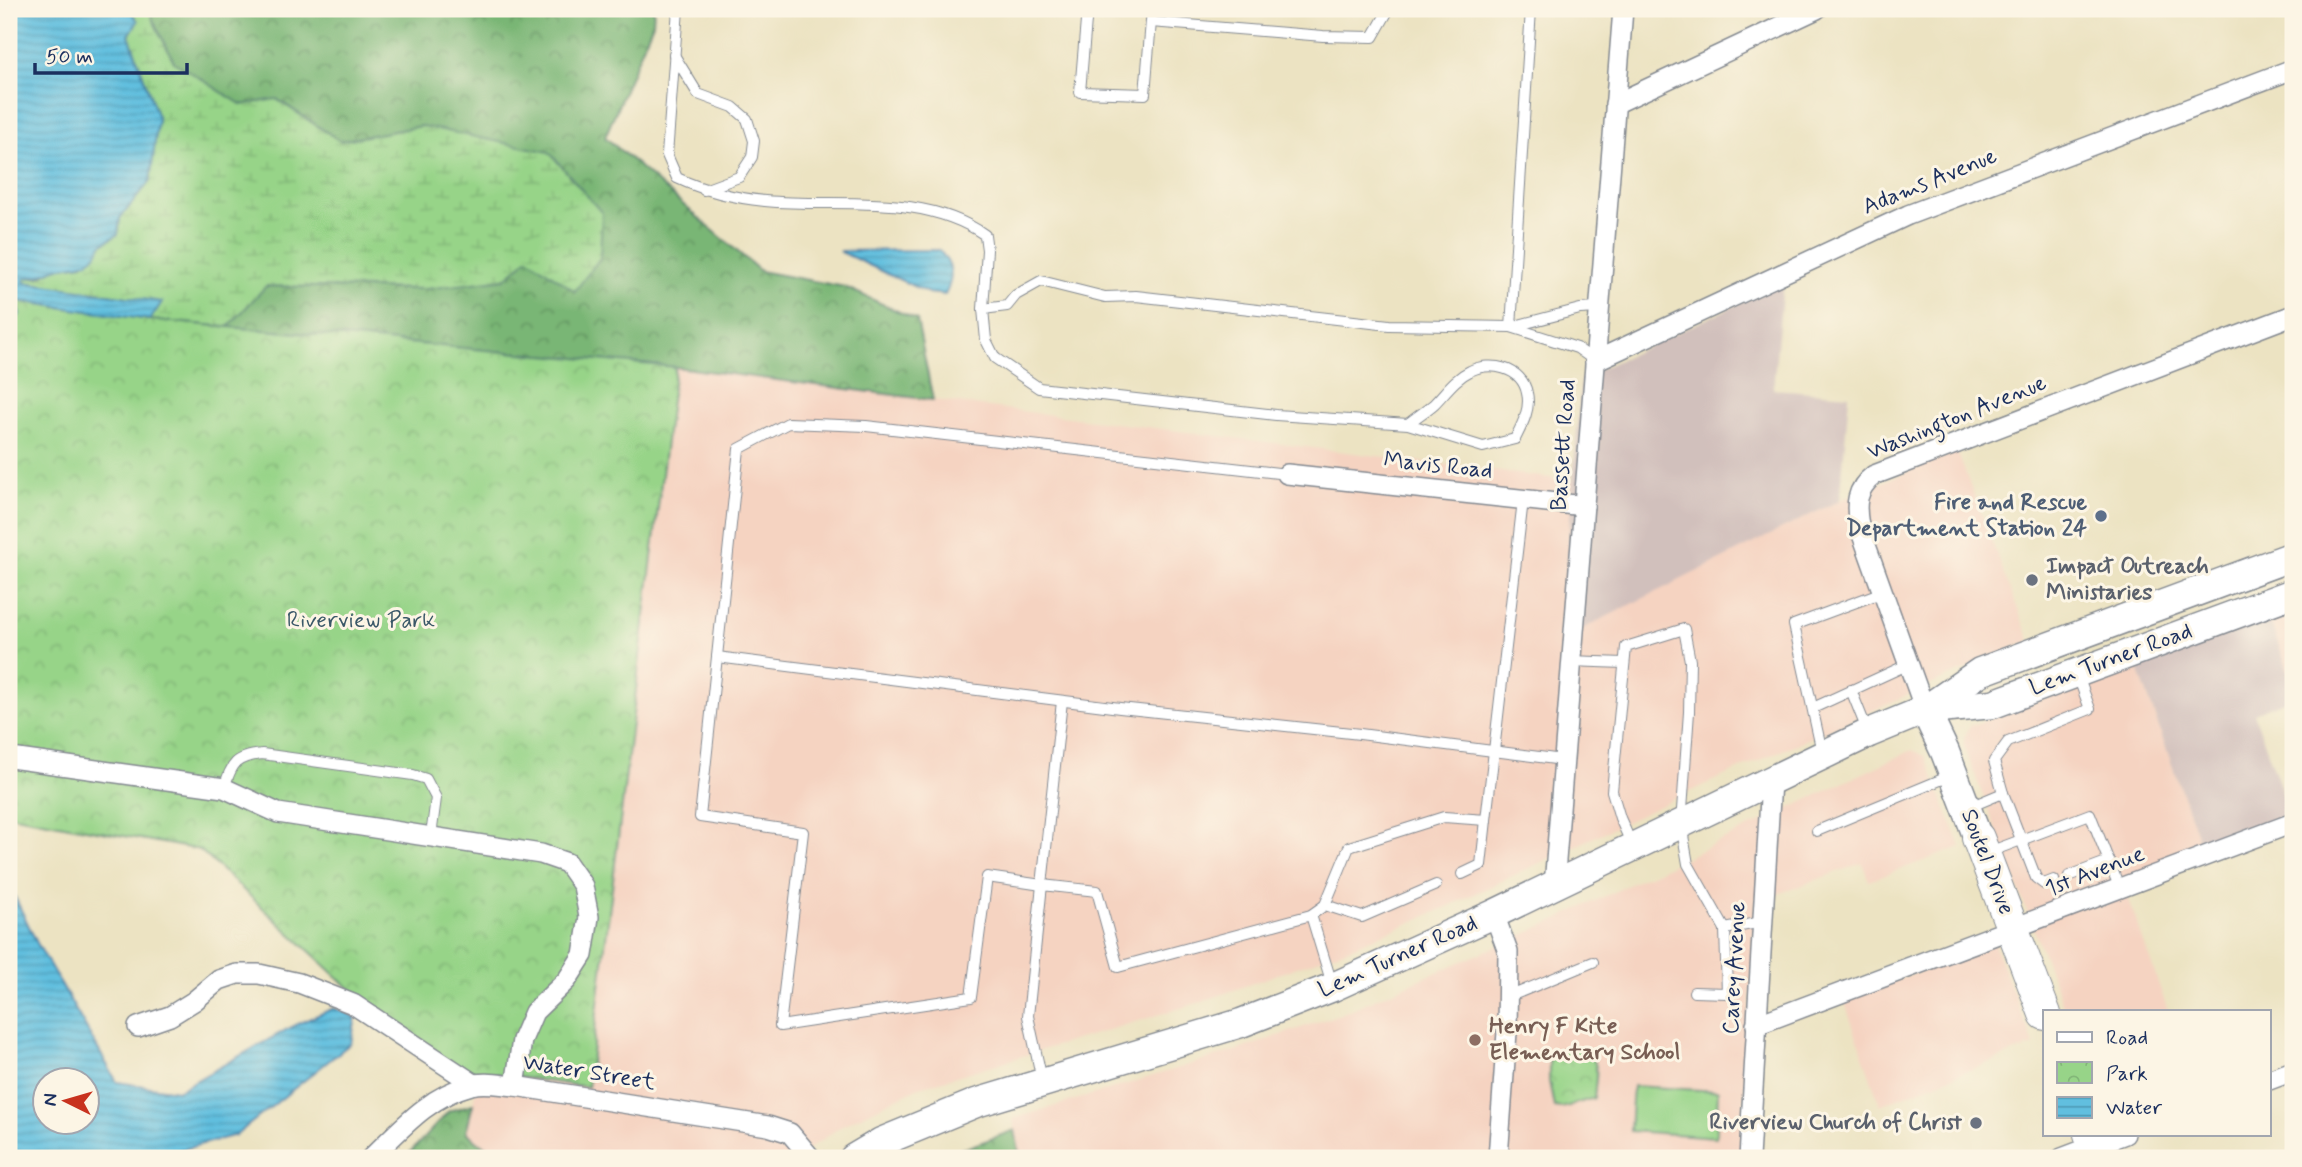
<svg xmlns="http://www.w3.org/2000/svg" width="2302" height="1167" font-family="Mynerve,sans-serif">
  <defs>
    <pattern id="forest-crowns" width="20" height="18" patternUnits="userSpaceOnUse" patternTransform="scale(1.75)"><rect width="20" height="18" fill="#79b674"/><path d="M2 6a3 3 0 1 1 6 0M12 15a3 3 0 1 1 6 0" fill="none" stroke="#629462"/></pattern>
    <pattern id="wetland-marsh" width="20" height="14" patternUnits="userSpaceOnUse" patternTransform="scale(1.75)"><rect width="20" height="14" fill="#97d488"/><path d="M1 5h8M5 5V1M11 12h8M15 12V8" fill="none" stroke="#82b678"/></pattern>
    <pattern id="park-crowns" width="20" height="18" patternUnits="userSpaceOnUse" patternTransform="scale(1.75)"><rect width="20" height="18" fill="#97d488"/><path d="M2 6a3 3 0 1 1 6 0M12 15a3 3 0 1 1 6 0" fill="none" stroke="#82b678"/></pattern>
    <pattern id="water-rules" width="6" height="5" patternUnits="userSpaceOnUse" patternTransform="scale(1.75)"><rect width="6" height="5" fill="#61bfdf"/><path d="M0 2.5h6" fill="none" stroke="#4f9cb8"/></pattern>
  </defs>
  <rect width="100%" height="100%" fill="#fcf5e5"/>
  <filter id="ink" filterUnits="userSpaceOnUse"><feTurbulence type="fractalNoise" baseFrequency=".0143" numOctaves="2"/><feDisplacementMap in="SourceGraphic" scale="14" xChannelSelector="R" yChannelSelector="G"/><feConvolveMatrix kernelMatrix="1 2 1 2 8 2 1 2 1" color-interpolation-filters="sRGB"/></filter>
  <filter id="wash" filterUnits="userSpaceOnUse"><feTurbulence type="fractalNoise" baseFrequency=".00686" numOctaves="4" result="noise"/><feDisplacementMap in="SourceGraphic" scale="28" xChannelSelector="R" yChannelSelector="G"/><feGaussianBlur stdDeviation="1.57" result="paint"/><feColorMatrix in="noise" values="0 0 0 0 0 0 0 0 0 0 0 0 0 0 0 0 0 1.4 0 .05"/><feComposite in="paint" operator="in"/></filter>
  <g filter="url(#wash)">
    <rect width="100%" height="100%" fill="#ece3c2"/>
    <!-- built -->
    <g fill="#f5d3c1">
      <path d="M675,367L1573,481L1560,639L1840,500L1957,451L2030,641L1708,783L1445,908L1352,947L1201,1002L917,1088L843,1125L796,1158H500L466,1132L480,1072L588,1087Z"/>
      <path d="M2293,605V684L2267,614Z"/>
      <path d="M2136,663L2202,849L2122,880L2168,1011H2065L1964,746V738L1970,726Z"/>
      <path d="M1912,750L1925,756L1961,847L1869,881L1862,863L1756,902L1741,1158H1020L1013,1119L1244,1048L1343,1013L1534,930Z"/>
      <path d="M1994,944L2034,1045L1880,1105L1844,1000Z"/>
    </g>
    <!-- industrial -->
    <g fill="#d1c0bc">
      <path d="M1783,283L1773,389L1849,395L1840,500L1560,640L1581,378Z"/>
      <path d="M2267,614L2293,684V697L2254,713L2290,814L2202,849L2136,663Z"/>
    </g>
    <!-- forest -->
    <g fill="url(#forest-crowns)" stroke="#4a7269" stroke-width="2">
      <path d="M152,9H654L653,23L605,137L760,271L845,287L917,320L933,400L675,367L228,327L265,286L426,289L422,126L340,141L277,99L242,105L174,62L151,16Z"/>
      <path d="M473,1104L466,1132L500,1158H405L449,1111Z"/>
      <path d="M1015,1130L1020,1158H937H938Z"/>
    </g>
    <!-- wetland -->
    <path fill="url(#wetland-marsh)" stroke="#598273" stroke-width="2" d="M129,9H152L151,16L174,62L242,105L276,99L340,141L422,126L549,152L602,213L600,258L575,291L528,258L505,279L426,289L266,286L228,327L150,320L161,302L24,282L25,278L40,277L56,268L83,264L101,245L118,234L120,218L150,181L158,118L129,35L138,21Z"/>
    <!-- park -->
    <g fill="url(#park-crowns)" stroke="#598273" stroke-width="2">
      <path d="M11,300L150,320L675,367L588,1087L433,1065L200,850L9,815V329L20,314Z"/>
      <path d="M1572,1048C1604,1054 1596,1073 1594,1098L1562,1108L1554,1107L1549,1081V1061L1558,1050Z"/>
    </g>
    <!-- garden -->
    <path fill="#97d488" stroke="#598273" stroke-width="2" d="M1633,1086L1718,1091L1716,1137L1630,1131Z"/>
    <!-- water -->
    <g fill="url(#water-rules)" stroke="#3e779e" stroke-width="2" fill-rule="evenodd">
      <path d="M9,9H129L138,21L129,35L158,118L150,181L120,218L118,234L101,245C93,267 78,263 58,268C45,272 41,277 25,278L24,282L162,302L150,320L12,300L20,314L9,329Z"/>
      <path d="M939,250C952,265 955,276 945,295L928,293L839,251Z"/>
      <path d="M9,885L37,943L117,1082L177,1091L295,1025L334,1008L356,1017L351,1043L236,1135L150,1158H9ZM46,1080H88V1122H46Z"/>
    </g>
  </g>
  <g filter="url(#ink)">
    <g fill="none" stroke-linecap="round" stroke-linejoin="round">
      <!-- service casing -->
      <g stroke="#848990" stroke-width="12">
        <g id="service">
          <path d="M678,9L667,155L677,178C705,191 735,198 765,201C838,208 922,191 985,235L987,250L983,309L986,340L995,358L1039,388L1276,415L1408,424L1483,447L1515,439C1522,425 1531,409 1527,393C1522,367 1490,361 1470,371C1455,378 1445,393 1434,404C1426,411 1416,417 1408,424"/>
          <path d="M1087,9L1080,92L1145,94L1152,9"/>
          <path d="M1151,22L1323,36L1373,37L1389,9"/>
          <path d="M674,55L698,94L733,107L747,119L754,141L752,157L739,177L704,190"/>
          <path d="M983,309L1007,306L1016,295L1041,281L1105,297L1136,296L1389,325L1511,327L1531,9"/>
          <path d="M1511,327L1577,348L1595,361"/>
          <path d="M1511,327L1580,309L1599,308"/>
          <path d="M717,657L1120,708L1360,734L1563,760"/>
          <path d="M1570,661L1624,663"/>
          <path d="M1851,690L1867,730"/>
          <path d="M1062,701L1042,885L987,877L971,997L780,1026L803,832L700,817L739,449L788,423L866,426L1287,474"/>
          <path d="M1813,708L1909,664"/>
          <path d="M1822,752L1794,625L1883,592"/>
          <path d="M224,788C232,763 235,757 262,754L413,775L426,779L436,798L431,836"/>
          <path d="M2003,793L1994,761L2008,742L2090,709L2078,676"/>
          <path d="M1967,808L2003,793L2036,878L2044,884L2054,880"/>
          <path d="M1817,831L1950,776"/>
          <path d="M1631,843L1620,818L1612,791L1626,647L1684,629L1690,661L1689,712L1681,824L1688,864L1725,929L1762,922"/>
          <path d="M1989,852L2090,814L2120,889"/>
          <path d="M1462,874L1481,865L1486,820"/>
          <path d="M2069,876L2109,861"/>
          <path d="M1325,905L1362,917L1436,885"/>
          <path d="M1311,915L1332,984"/>
          <path d="M1694,992L1727,993L1725,929"/>
          <path d="M1508,997L1593,962"/>
          <path d="M1042,1080L1028,1016L1042,885L1097,891L1118,967L1311,915L1325,905L1349,847L1444,817L1486,820L1523,500"/>
        </g>
      </g>
      <!-- minor casing -->
      <g stroke="#848990" stroke-width="22">
        <g id="minor">
          <path d="M1615,104L1817,9"/>
          <path d="M1595,361L1908,215L2293,69"/>
          <path d="M1287,474L1584,506"/>
          <path d="M1925,710L1859,526C1855,504 1856,489 1874,475L2293,315"/>
          <path d="M11,758L224,788L278,813L541,854L567,863L583,886L589,917L583,955L567,980L534,1012L522,1040L515,1086"/>
          <path d="M1554,886L1623,9"/>
          <path d="M1494,914L1508,952L1507,1032L1498,1158"/>
          <path d="M1756,1025L2293,823"/>
          <path d="M138,1027L170,1016L194,1001L219,980L237,974H259L299,983L353,1004L474,1084"/>
          <path d="M2269,1080L2293,1071"/>
          <path d="M371,1158C401,1129 429,1096 471,1085C484,1081 502,1085 515,1086L768,1126L790,1133L811,1158"/>
          <path d="M1749,1158L1771,781"/>
          <path d="M2062,1158L2125,1134"/>
        </g>
      </g>
      <!-- secondary casing -->
      <g stroke="#848990" stroke-width="31">
        <g id="secondary">
          <path d="M1925,710L1945,752L1978,838"/>
          <path d="M1928,710L1993,704L2293,593"/>
          <path d="M854,1158L881,1142L976,1103L1241,1023L1333,987L1494,914L1869,733L1925,710L1980,672L2293,556"/>
        </g>
      </g>
      <!-- primary casing -->
      <g stroke="#848990" stroke-width="34">
        <g id="primary">
          <path d="M1978,838L2045,1014"/>
          <path d="M2090,1134L2099,1158"/>
        </g>
      </g>
      <!-- service -->
      <use href="#service" stroke="#fff" stroke-width="10"/>
      <!-- minor -->
      <use href="#minor" stroke="#fff" stroke-width="19"/>
      <!-- secondary -->
      <use href="#secondary" stroke="#fff" stroke-width="28"/>
      <!-- primary -->
      <use href="#primary" stroke="#fff" stroke-width="32"/>
    </g>
  </g>
  <!-- markers -->
  <circle fill="#5c6f8a" stroke="#fcf5e5" stroke-width="2.5" cx="2101" cy="516" r="7"/>
  <g fill="#6b7280" stroke="#fcf5e5" stroke-width="2.5">
    <circle cx="2032" cy="580" r="7"/>
    <circle cx="1976" cy="1123" r="7"/>
  </g>
  <circle fill="#8d6e63" stroke="#fcf5e5" stroke-width="2.5" cx="1475" cy="1040" r="7"/>
  <g text-anchor="middle" dominant-baseline="central" stroke-width="6" stroke-linejoin="round" paint-order="stroke">
    <!-- street labels -->
    <g font-size="23" fill="#1b2f5e" stroke="#fcf5e5">
      <text transform="translate(1930 182) rotate(-22)">Adams Avenue</text>
      <text transform="translate(1957 418) rotate(-22)">Washington Avenue</text>
      <text transform="translate(1564 445) rotate(-86)">Bassett Road</text>
      <text transform="translate(1438 466) rotate(6)">Mavis Road</text>
      <text transform="translate(2111 660) rotate(-20)">Lem Turner Road</text>
      <text transform="translate(1987 862) rotate(69)">Soutel Drive</text>
      <text transform="translate(2095 872) rotate(-21)">1st Avenue</text>
      <text transform="translate(1398 957) rotate(-24)">Lem Turner Road</text>
      <text transform="translate(1735 968) rotate(-87)">Carey Avenue</text>
      <text transform="translate(589 1073) rotate(9)">Water Street</text>
    </g>
    <!-- service labels -->
    <g font-size="23" font-weight="bold" fill="#4e5e75" stroke="#fcf5e5" text-anchor="end">
      <text x="2087" y="503">Fire and Rescue<tspan x="2087" dy="26">Department Station 24</tspan></text>
    </g>
    <!-- worship labels -->
    <g font-size="23" font-weight="bold" fill="#5b616d" stroke="#fcf5e5" text-anchor="start">
      <text x="2046" y="567">Impact Outreach<tspan x="2046" dy="26">Ministaries</tspan></text>
      <text x="1962" y="1123" text-anchor="end">Riverview Church of Christ</text>
    </g>
    <!-- park labels -->
    <g font-size="23" fill="#3a5868" stroke="#fcf5e5">
      <text x="361" y="621">Riverview Park</text>
    </g>
    <!-- education labels -->
    <g font-size="23" font-weight="bold" fill="#785e54" stroke="#fcf5e5" text-anchor="start">
      <text x="1489" y="1027">Henry F Kite<tspan x="1489" dy="26">Elementary School</tspan></text>
    </g>
  </g>
  <!-- margin -->
  <rect width="2302" height="1167" fill="none" stroke="#fcf5e5" stroke-width="35"/>
  <!-- legend -->
  <rect x="2043" y="1010" width="228" height="126" fill="#fcf5e5" stroke="#a2a6af" stroke-width="2"/>
  <rect x="2057" y="1032" width="35" height="10" fill="#ffffff" stroke="#a2a6af" stroke-width="2"/>
  <text x="2106" y="1044" font-size="21" fill="#1b2f5e">Road</text>
  <rect x="2057" y="1062" width="35" height="21" fill="url(#park-crowns)" stroke="#a2a6af" stroke-width="2"/>
  <text x="2106" y="1080" font-size="21" fill="#1b2f5e">Park</text>
  <rect x="2057" y="1097" width="35" height="21" fill="url(#water-rules)" stroke="#a2a6af" stroke-width="2"/>
  <text x="2106" y="1114" font-size="21" fill="#1b2f5e">Water</text>
  <!-- north arrow -->
  <g transform="translate(66 1101) rotate(275)"><circle r="33" fill="#fcf5e5" stroke="#a2a6af" stroke-width="2"/>
  <path d="M0-5L12 26L0 18L-12 26Z" fill="#c8321e"/>
  <text y="-10" font-size="19" font-weight="bold" text-anchor="middle" fill="#1b2f5e">N</text>
  </g>
  <!-- scale -->
  <path d="M35 63v10h152v-10" fill="none" stroke="#1b2f5e" stroke-width="3.5"/>
  <text x="46" y="63" font-size="21" fill="#1b2f5e" stroke="#fcf5e5" stroke-width="5" paint-order="stroke">50 m</text>
</svg>
